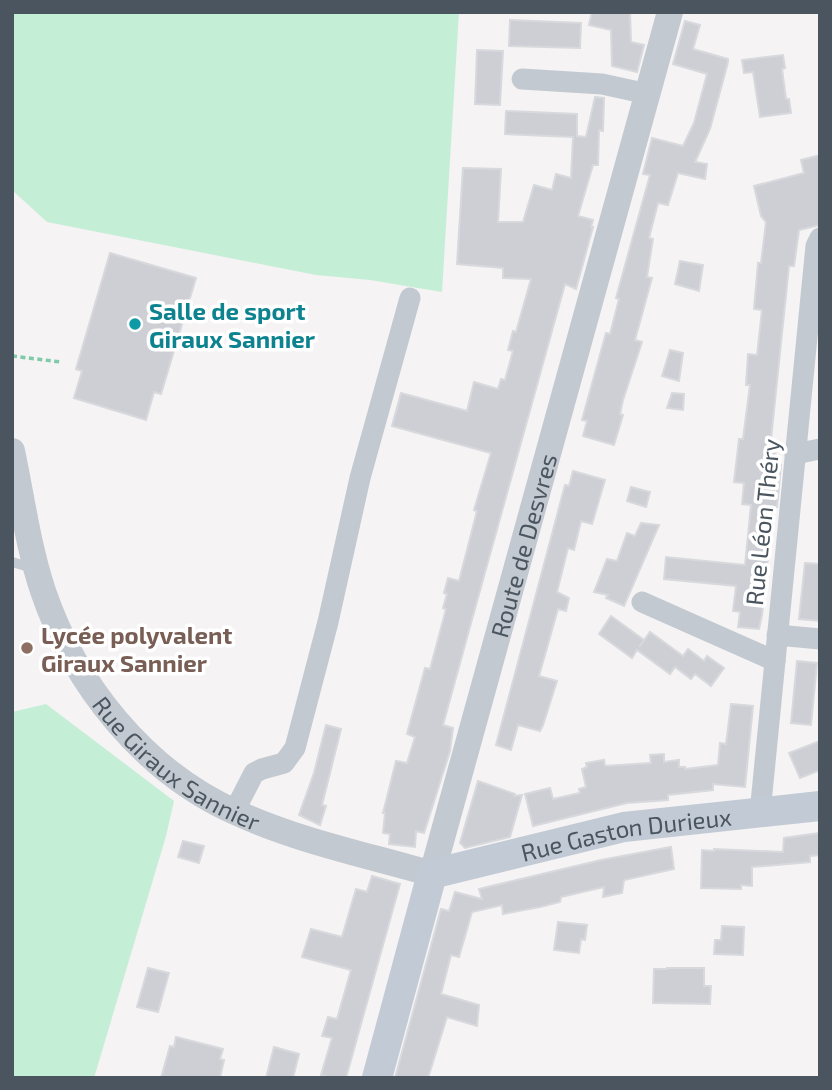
<svg xmlns="http://www.w3.org/2000/svg" width="832" height="1090" font-family="'Exo 2',sans-serif">
  <rect width="100%" height="100%" fill="#f5f3f3"/>
  <!-- green -->
  <g fill="#c5eed7">
    <path d="M12,12H459L442,292L370,280L316,275L47,222L12,190Z"/>
    <path d="M46,704L174,801L166,836L94,1078H12V712Z"/>
  </g>
  <!-- building -->
  <g fill="#cdcfd5" stroke="#d7d9dd" stroke-width="2">
    <path d="M592,12H630L631,42L644,45L637,72L612,66L611,30L589,25Z"/>
    <path d="M510,20L581,23L580,48L509,46Z"/>
    <path d="M685,21L700,25L693,49L728,59V62L710,129L695,162L707,164L705,179L678,173L668,205L658,203L649,238L653,239L647,277L652,278L635,340L642,342L623,400L620,414L623,415L614,445L583,436L587,421L582,420L606,333L610,334L619,299L616,298L650,175L643,174L652,138L683,146L694,123L707,74L673,64Z"/>
    <path d="M477,50L503,51L500,105L475,104Z"/>
    <path d="M783,55L785,68L782,69L786,99H789L791,113L760,117L753,72L744,73L742,60Z"/>
    <path d="M595,97L604,98L603,131L599,130L598,165H593L578,216L593,220L591,227H593L576,289L565,284L468,634L443,725L453,728L450,751L424,833L416,831L415,847L389,844L390,834L383,833L385,813H383L396,761L407,763L415,737L407,734L425,668L430,669L437,643L446,609L443,608L447,594L444,593L448,578L459,581L477,511L474,510L491,453L392,426L401,393L467,411L474,382L498,389L501,379L505,380L513,351L508,350L513,331L516,332L531,279L503,278V268L457,264L463,168L501,169L498,222H523L534,185L552,190L556,174L571,178L573,137L505,134L506,111L577,114V136L586,137Z"/>
    <path d="M820,155V225L799,230L794,266H789L770,449H776L774,465H781L777,507H773L762,615L759,629L738,627L740,612L733,611L736,586L664,579L666,557L745,565L751,505L742,504L744,483L734,482L739,439H743L750,385H746L748,354L757,355L762,310L754,309L758,263H761L766,222L761,216L754,186L804,173L801,160Z"/>
    <path d="M110,253L196,278L161,394L154,392L146,420L74,398L82,371L76,369Z"/>
    <path d="M680,261L703,265L699,291L675,284Z"/>
    <path d="M670,350L683,353L679,381L662,376Z"/>
    <path d="M672,393L684,394L683,410L667,408Z"/>
    <path d="M573,471L605,480L592,524L581,521L574,550L568,548L557,592L569,598L566,611L558,609L539,676L557,681L543,725L540,731L518,725L511,750L496,745L565,485L569,486Z"/>
    <path d="M631,487L650,492L646,507L627,501Z"/>
    <path d="M641,523L659,525L624,606L606,598L608,595L594,592L607,559L617,561L627,533L635,536Z"/>
    <path d="M805,563L820,564V621L799,619Z"/>
    <path d="M611,616L644,640L639,647L650,632L683,656L688,649L704,661L707,656L724,668L711,686L695,674L691,679L675,667L670,674L637,650L632,658L599,634Z"/>
    <path d="M797,661L817,663L811,725L791,723Z"/>
    <path d="M731,704L753,706L745,787L713,784V790L668,795V800L627,803L533,826L525,794L550,788L553,799L580,793L579,789L586,787L582,769L587,767L586,763L604,760L605,766L651,763L650,755L664,754V762L679,760V767H685V769L718,765L720,743L726,744Z"/>
    <path d="M326,725L341,729L322,805L326,806L320,825L299,815L314,773Z"/>
    <path d="M820,741V770L800,778L789,753Z"/>
    <path d="M478,781L515,794L514,796L522,795L510,837L465,848L460,843Z"/>
    <path d="M820,833V855L810,856V862L752,867V886L741,885V889L701,888L702,850L714,851V849L783,852L784,838Z"/>
    <path d="M183,841L204,846L199,863L178,857Z"/>
    <path d="M671,847L674,869L624,880L622,893L603,897L604,887L561,897L560,902L540,907L503,914L502,905L472,912L459,957L451,955L441,994L479,1005L477,1026L447,1017L428,1078H395L441,909L449,911L455,892L482,899L479,889L601,860Z"/>
    <path d="M372,876L400,884L346,1078H330L321,1075L332,1038L322,1036L328,1017L337,1019L351,970L302,957L311,929L342,937L356,889L367,892Z"/>
    <path d="M558,922L587,925L585,940L581,939L579,953L554,950Z"/>
    <path d="M722,926L744,927L743,955L714,954L715,940H721Z"/>
    <path d="M148,968L169,973L158,1012L137,1007Z"/>
    <path d="M667,968H704V986H711L710,1004L653,1003L654,969H667Z"/>
    <path d="M176,1037L223,1049L220,1059L224,1060L220,1078H161L170,1046L174,1047Z"/>
    <path d="M274,1047L299,1054L293,1078H266Z"/>
  </g>
  <g fill="none" stroke-linecap="round" stroke-linejoin="round">
    <!-- path -->
    <path stroke="#7fcba8" stroke-width="3.5" stroke-dasharray="5 3.5" stroke-linecap="butt" d="M12,356L61,362"/>
    <!-- service -->
    <path stroke="#c2c9d0" stroke-width="10" d="M12,562L36,569"/>
    <!-- minor -->
    <g stroke="#c2c9d0" stroke-width="21">
      <path d="M522,79L602,84L648,94"/>
      <path d="M795,454L820,449"/>
      <path d="M642,602L775,661"/>
      <path d="M777,635L820,639"/>
      <path d="M234,812L254,773L262,769L284,763L295,748L328,622L360,478L410,298"/>
      <path d="M760,813L816,246L820,238"/>
    </g>
    <!-- tertiary -->
    <path stroke="#c2c9d0" stroke-width="26" id="s1" d="M12,451C22,498 28,546 43,591C75,685 144,771 235,812C298,841 367,855 432,874L670,12"/>
    <!-- secondary -->
    <path stroke="#c2cad5" stroke-width="30" id="s2" d="M377,1078L432,874L624,827L820,806"/>
  </g>
  <!-- markers -->
  <circle fill="#0f9aa8" stroke="#fff" stroke-width="2.5" cx="135" cy="324" r="7"/>
  <circle fill="#8d6e63" stroke="#fff" stroke-width="2.5" cx="27" cy="648" r="7"/>
  <g text-anchor="middle" dominant-baseline="central" stroke-width="7" stroke-linejoin="round" paint-order="stroke">
    <!-- culture labels -->
    <g font-size="24" font-weight="bold" fill="#0d838f" stroke="#fff" text-anchor="start">
      <text x="149" y="310">Salle de sport<tspan x="149" dy="28">Giraux Sannier</tspan></text>
    </g>
    <!-- street labels -->
    <g font-size="24" fill="#4b555f" stroke="#fff">
      <text transform="translate(762 522) rotate(-84)">Rue Léon Théry</text>
      <text stroke="none"><textPath href="#s1" startOffset="992">Route de Desvres</textPath></text>
      <text stroke="none"><textPath href="#s1" startOffset="368">Rue Giraux Sannier</textPath></text>
      <text stroke="none"><textPath href="#s2" startOffset="410">Rue Gaston Durieux</textPath></text>
    </g>
    <!-- education labels -->
    <g font-size="24" font-weight="bold" fill="#785e54" stroke="#fff" text-anchor="start">
      <text x="41" y="634">Lycée polyvalent<tspan x="41" dy="28">Giraux Sannier</tspan></text>
    </g>
  </g>
  <!-- border -->
  <rect width="832" height="1090" fill="none" stroke="#4b555f" stroke-width="28"/>
</svg>
